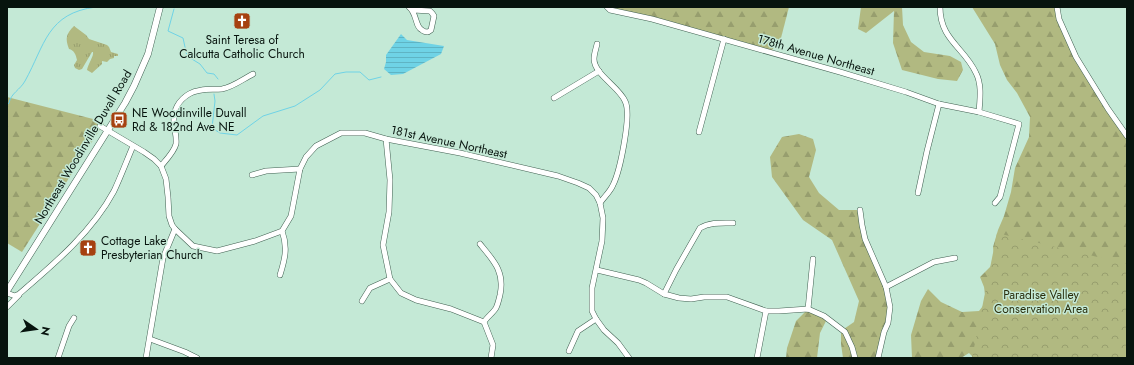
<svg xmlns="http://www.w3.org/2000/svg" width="1134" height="365" font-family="Jost,sans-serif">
  <defs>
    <pattern id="grass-tufts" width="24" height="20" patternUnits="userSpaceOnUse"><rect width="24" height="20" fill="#b1b981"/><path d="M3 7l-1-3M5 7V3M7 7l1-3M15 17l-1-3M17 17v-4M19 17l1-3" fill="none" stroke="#979e6e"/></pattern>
    <pattern id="forest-firs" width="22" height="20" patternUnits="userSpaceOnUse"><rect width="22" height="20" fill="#b1b981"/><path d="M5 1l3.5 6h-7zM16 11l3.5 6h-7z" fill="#979e6e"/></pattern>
    <pattern id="park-crowns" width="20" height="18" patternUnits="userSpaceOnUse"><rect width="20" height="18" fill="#b1b981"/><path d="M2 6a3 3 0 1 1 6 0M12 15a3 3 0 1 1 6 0" fill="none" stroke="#979e6e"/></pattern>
    <pattern id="water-rules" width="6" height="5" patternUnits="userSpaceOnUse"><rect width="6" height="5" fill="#6fd3e6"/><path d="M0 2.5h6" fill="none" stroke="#5fb4c4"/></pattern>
  </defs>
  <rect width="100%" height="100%" fill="#c4e9d6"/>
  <!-- grass -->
  <path fill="url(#grass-tufts)" d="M74,26L86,35L89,39L107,45L109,47L111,52L118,54V56H114V58L110,59L107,62L102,61V64L92,73L87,70C88,64 94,56 93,52H92L82,69L79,70L75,68L74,65L77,60C76,55 74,50 69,49C65,38 66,34 74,26Z"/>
  <!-- forest -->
  <g fill="url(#forest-firs)">
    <path d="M611,7H789L781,38L769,54L610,10Z"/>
    <path d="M861,7H902L903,25L911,42L924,52L950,56L961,62L963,70L957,81L938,79L902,70L893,43L894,11L866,33L858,29Z"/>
    <path d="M972,7H1055L1076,57L1127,136V358H972V356L969,353L961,358H912L911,335L921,301L928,289L941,302L962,312L979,311L986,302L984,287L980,277L995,262L993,247L998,230L1004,216L1011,192L1015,168L1029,137L1030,117L1017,93L1007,80L1000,65L995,44Z"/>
    <path d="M7,97L97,120L104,123L22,252L7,243Z"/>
    <path d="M799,134L813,139L816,150L809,177L819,193L839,210H860L862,225L886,287L890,307L878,358H843L841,344V331L854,322L859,301L832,240L803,220L772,177L770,157L782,137Z"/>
    <path d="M808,309L817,313L826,321L820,333L817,358H786L787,348L796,321Z"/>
  </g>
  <!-- park -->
  <path fill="url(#park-crowns)" d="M997,233L1127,264V358H972Z"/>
  <!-- water -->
  <path fill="url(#water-rules)" d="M401,34L407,40L444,46L441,54L403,74L391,75L384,69L386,62V55Z"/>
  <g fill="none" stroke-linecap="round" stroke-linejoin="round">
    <!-- stream -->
    <g stroke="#6fd3e6" stroke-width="1">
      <path d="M174,9L168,31L183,38L187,56L200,64L207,73L214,74L218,79"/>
      <path d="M214,94L215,101L212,128L220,133L237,135L263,116L295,106L320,90L335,74L346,72H360L369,80L381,77"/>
      <path d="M7,105L9,103C11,93 20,90 25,81C45,45 47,13 96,7"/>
    </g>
    <!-- minor casing -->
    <g stroke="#406051" stroke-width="6">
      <g id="minor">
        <path d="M409,7C417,13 415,27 422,30C424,32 426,32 428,32L431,30L434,16L432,13L430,11L413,10"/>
        <path d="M607,7L610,10L652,19L840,72L906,92L939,104L979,112L1019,124L1000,197L995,203"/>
        <path d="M940,7C940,40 964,47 976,73C982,85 980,99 979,112"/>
        <path d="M1057,7L1059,19L1076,57L1108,109L1127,136"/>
        <path d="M597,44C596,49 594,54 594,59C594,74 619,87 625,101C632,114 620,171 613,185C610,192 604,197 600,203"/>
        <path d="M554,98L599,71"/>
        <path d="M100,126L144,152L154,159L161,166L166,179L168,197L169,216L172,225L175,229L193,246L217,251L255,241L282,231"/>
        <path d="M699,132L724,39"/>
        <path d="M386,139L390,180L389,212L383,245L390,279L401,293L416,300L451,309L484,322"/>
        <path d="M161,166C166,160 174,152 176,144C177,136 174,129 174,122C173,110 179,100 189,94C199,88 211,90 222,89C233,87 243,79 253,74"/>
        <path d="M252,175L266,171L300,169"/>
        <path d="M918,193L927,151L939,104"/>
        <path d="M860,210L862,225L865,239L886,287L890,307L888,323L884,332L878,358"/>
        <path d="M480,244C494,261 505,272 500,295C499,299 498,304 496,308C493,313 487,317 484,322L493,345L491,358"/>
        <path d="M597,270L639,280L646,283L664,294L679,298L691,299L704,297H727L766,311H779L808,309L824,316L845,332L852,347L855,358"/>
        <path d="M280,275C285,259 288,247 282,231L291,216L300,169L306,157L316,146L341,133H365L386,139L460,153L558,176L578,183L589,188L596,195L600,203L603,218L602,241L592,288V311L596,319L604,330L618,343L629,358"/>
        <path d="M886,287L934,262L955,258"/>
        <path d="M7,293L15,296L19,294C54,264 92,232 114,191C121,176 127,160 133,146"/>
        <path d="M664,294L676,270L700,228C710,222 721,223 733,223"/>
        <path d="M362,301L370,288L390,279"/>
        <path d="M7,307L19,295"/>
        <path d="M808,309L813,259"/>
        <path d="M150,339L185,352L197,358"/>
        <path d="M569,351L578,331L596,319"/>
        <path d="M58,358L69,326L74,318"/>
        <path d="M146,358L163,258L175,229"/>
        <path d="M757,358L766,311"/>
      </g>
    </g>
    <!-- major casing -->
    <g stroke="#406051" stroke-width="7">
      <path id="major" d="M7,291L125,103L134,86L148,54L160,7"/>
    </g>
    <!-- minor -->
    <use href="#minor" stroke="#fff" stroke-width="5"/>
    <!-- major -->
    <use href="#major" stroke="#fff" stroke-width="6"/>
  </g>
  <!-- icons -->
  <defs>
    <g id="church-square" transform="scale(0.9)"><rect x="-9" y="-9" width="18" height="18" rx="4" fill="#a64110" stroke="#c4e9d6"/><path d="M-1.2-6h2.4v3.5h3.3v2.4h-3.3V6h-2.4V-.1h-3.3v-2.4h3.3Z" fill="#fff"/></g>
    <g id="bus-square" transform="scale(0.9)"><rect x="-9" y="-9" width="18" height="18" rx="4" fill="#a64110" stroke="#c4e9d6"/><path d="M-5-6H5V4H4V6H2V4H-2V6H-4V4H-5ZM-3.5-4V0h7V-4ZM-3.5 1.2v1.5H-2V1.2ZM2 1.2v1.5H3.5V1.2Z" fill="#fff"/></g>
  </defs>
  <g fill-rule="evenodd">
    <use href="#church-square" x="242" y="21"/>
    <use href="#bus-square" x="119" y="120"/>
    <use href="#church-square" x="88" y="248"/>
  </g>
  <g text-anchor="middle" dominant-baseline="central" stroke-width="3" stroke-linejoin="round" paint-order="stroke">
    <!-- poi labels -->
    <g font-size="12" fill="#07140e" stroke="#c4e9d6" text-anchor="start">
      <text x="242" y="40" text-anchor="middle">Saint Teresa of<tspan x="242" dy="14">Calcutta Catholic Church</tspan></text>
      <text x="132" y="113">NE Woodinville Duvall<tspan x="132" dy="14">Rd &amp; 182nd Ave NE</tspan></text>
      <text x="101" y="241">Cottage Lake<tspan x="101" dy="14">Presbyterian Church</tspan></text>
    </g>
    <!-- street labels -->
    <g font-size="12" fill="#07140e" stroke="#c4e9d6">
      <text transform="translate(816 55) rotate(16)">178th Avenue Northeast</text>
      <text transform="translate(449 142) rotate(12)">181st Avenue Northeast</text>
      <text transform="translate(83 147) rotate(-59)">Northeast Woodinville Duvall Road</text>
    </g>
    <!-- park labels -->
    <g font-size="12" fill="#2b2f0e" stroke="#c4e9d6">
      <text x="1041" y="295">Paradise Valley<tspan x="1041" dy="14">Conservation Area</tspan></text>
    </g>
  </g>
  <!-- border -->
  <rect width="1134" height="365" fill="none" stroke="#07140e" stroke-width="16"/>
  <!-- north arrow -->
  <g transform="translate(36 329) rotate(103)" stroke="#c4e9d6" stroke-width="3" paint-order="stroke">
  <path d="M0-3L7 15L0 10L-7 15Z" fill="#07140e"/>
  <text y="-6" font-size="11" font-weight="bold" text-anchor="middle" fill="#07140e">N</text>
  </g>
</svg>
